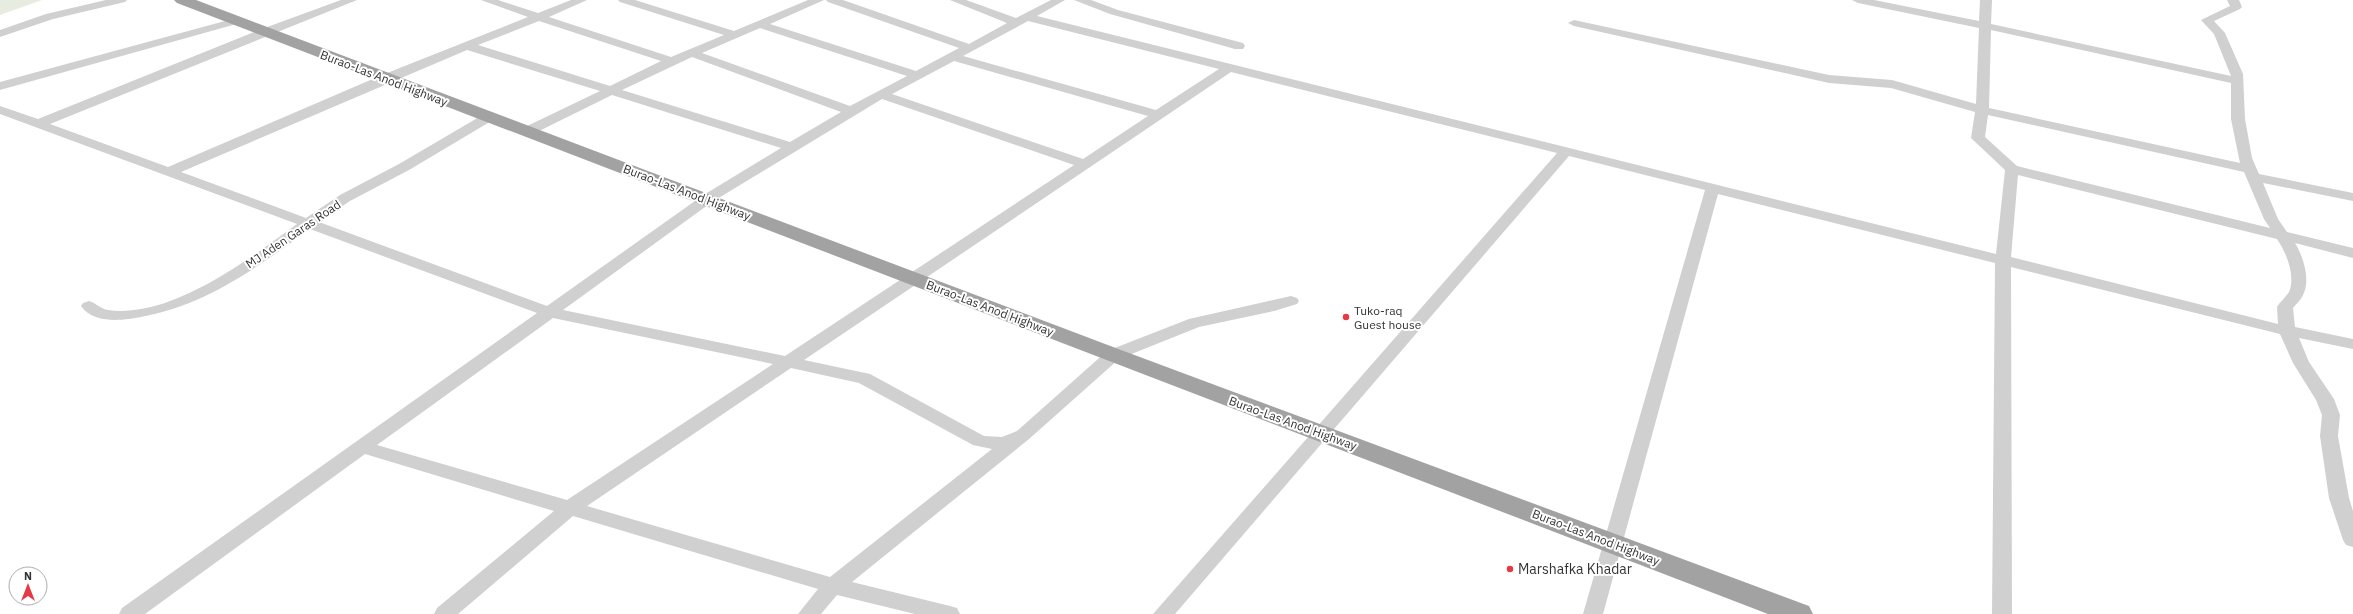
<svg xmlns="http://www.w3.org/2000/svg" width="2353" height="614" font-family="'IBM Plex Sans',sans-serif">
  <rect width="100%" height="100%" fill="#fff"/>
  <!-- green -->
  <path fill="#e6ecdf" d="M0,0H42L0,15Z"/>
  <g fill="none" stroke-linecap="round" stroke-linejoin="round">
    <!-- minor -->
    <g fill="#d0d0d0" fill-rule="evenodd">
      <path d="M106,0H127L125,2L53,19L0,37V30L46,14Z"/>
      <path d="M341,0H357L50,124L168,167L382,75L528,17L481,0H498L538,13L571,0H587L549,17L671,57L724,35L620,2L618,0H635L734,31L808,0H824L770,24L916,71L959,48L828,2L826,0H843L969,44L1007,23L950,0H966L1016,18L1051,0H1065L1037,16L1996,254L2005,170L1971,138L1975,112L1891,88L1829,83L1574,26L1568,23L1574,20L1829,75L1892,80L1976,104L1979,28L1858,3L1852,0H1874L1979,21L1980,0H1992L1991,24L2231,76L2214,34L2201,20L2230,6L2227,0H2239L2242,7L2240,9L2214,21L2225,33L2243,74L2245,119L2252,158L2259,174L2353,193V201L2263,183L2278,219L2287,232L2353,248V258L2295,243C2303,256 2311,280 2303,295C2301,300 2296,304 2293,308L2295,327L2353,339V349L2299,338L2309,362L2334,399L2340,415L2338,436L2349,498L2353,511V547L2346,545L2343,540L2329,498L2320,436L2322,415L2316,400L2293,363L2280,334L2011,267L2012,614H1992L1995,263L1718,194L1603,614H1583L1705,190L1569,156L1175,614H1153L1557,153L1231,72L804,360L870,374L984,436L1002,437L1017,431L1107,351L1189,319L1291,296L1297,298L1299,301L1297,304L1274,311L1199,327L1119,359L1029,439L852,582L950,606L957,608L960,614H915L837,595L821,614H798L818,589L573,516L458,614H434L437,608L554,511L365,454L145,614H119L122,608L537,313L310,229C252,271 201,309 129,319C113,321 91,321 81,306L83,303L89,301C96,303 101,309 108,310C171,319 249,259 297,224L0,114V106L38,119L259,30ZM539,21L661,61L610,86L478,45ZM1028,21L1219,69L1156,110L963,56ZM760,28L907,76L850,106L702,53ZM1991,30L2231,83V119L2240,163L1989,108ZM467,50L600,91L523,128L521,131L523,134H533L612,95L781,148L702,196L547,306L319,222L350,201L409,170L493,120L494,117L493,114H483L474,120L399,164L340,195L306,218L181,172ZM692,57L841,112L790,142L622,90ZM954,61L1148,116L1083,159L892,94ZM882,99L1074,165L785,356L563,310L712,202ZM1988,115L2244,172L2264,219L2270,228L2017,166L1985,137ZM2018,175L2277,239C2286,252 2296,276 2289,292C2286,297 2280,302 2277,307L2278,324L2011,257ZM553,318L773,364L567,500L377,445ZM791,368L859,383L973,445L992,449L830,577L587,506Z"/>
      <path d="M1074,0H1091L1118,10L1243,43L1245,46L1243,49H1235L1110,14Z"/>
      <path d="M236,18L240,19L242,21L240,23L0,90V82Z"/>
    </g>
    <!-- trunk -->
    <path fill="#a2a2a2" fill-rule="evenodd" d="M174,0H196L1121,350L1809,606L1813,614H1768L177,3Z"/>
  </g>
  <!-- markers -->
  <g fill="#e63946" stroke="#fff" stroke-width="1.5">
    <circle cx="1346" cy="317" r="4"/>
    <circle cx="1510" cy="569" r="4"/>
  </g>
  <g text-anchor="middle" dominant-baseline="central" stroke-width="4" stroke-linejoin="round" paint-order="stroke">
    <!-- street labels -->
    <g font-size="12" fill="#333" stroke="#fff">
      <text transform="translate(384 78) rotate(21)">Burao-Las Anod Highway</text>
      <text transform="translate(687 192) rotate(21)">Burao-Las Anod Highway</text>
      <text transform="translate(293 234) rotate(-34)">MJ Aden Garas Road</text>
      <text transform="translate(990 308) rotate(21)">Burao-Las Anod Highway</text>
      <text transform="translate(1293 423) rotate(20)">Burao-Las Anod Highway</text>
      <text transform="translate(1596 537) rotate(21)">Burao-Las Anod Highway</text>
    </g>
    <!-- poi labels -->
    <g font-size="12" fill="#333" stroke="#fff" text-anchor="start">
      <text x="1354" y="310">Tuko-raq<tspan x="1354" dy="14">Guest house</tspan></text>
    </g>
    <!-- near-poi labels -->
    <g font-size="14" fill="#333" stroke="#fff" text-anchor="start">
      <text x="1518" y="569">Marshafka Khadar</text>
    </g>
  </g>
  <!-- north arrow -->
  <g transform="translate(28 586)"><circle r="19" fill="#ffffff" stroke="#adadad"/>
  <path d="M0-3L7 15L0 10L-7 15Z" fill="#e63946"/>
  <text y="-6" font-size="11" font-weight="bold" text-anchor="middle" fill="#333333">N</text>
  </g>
</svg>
